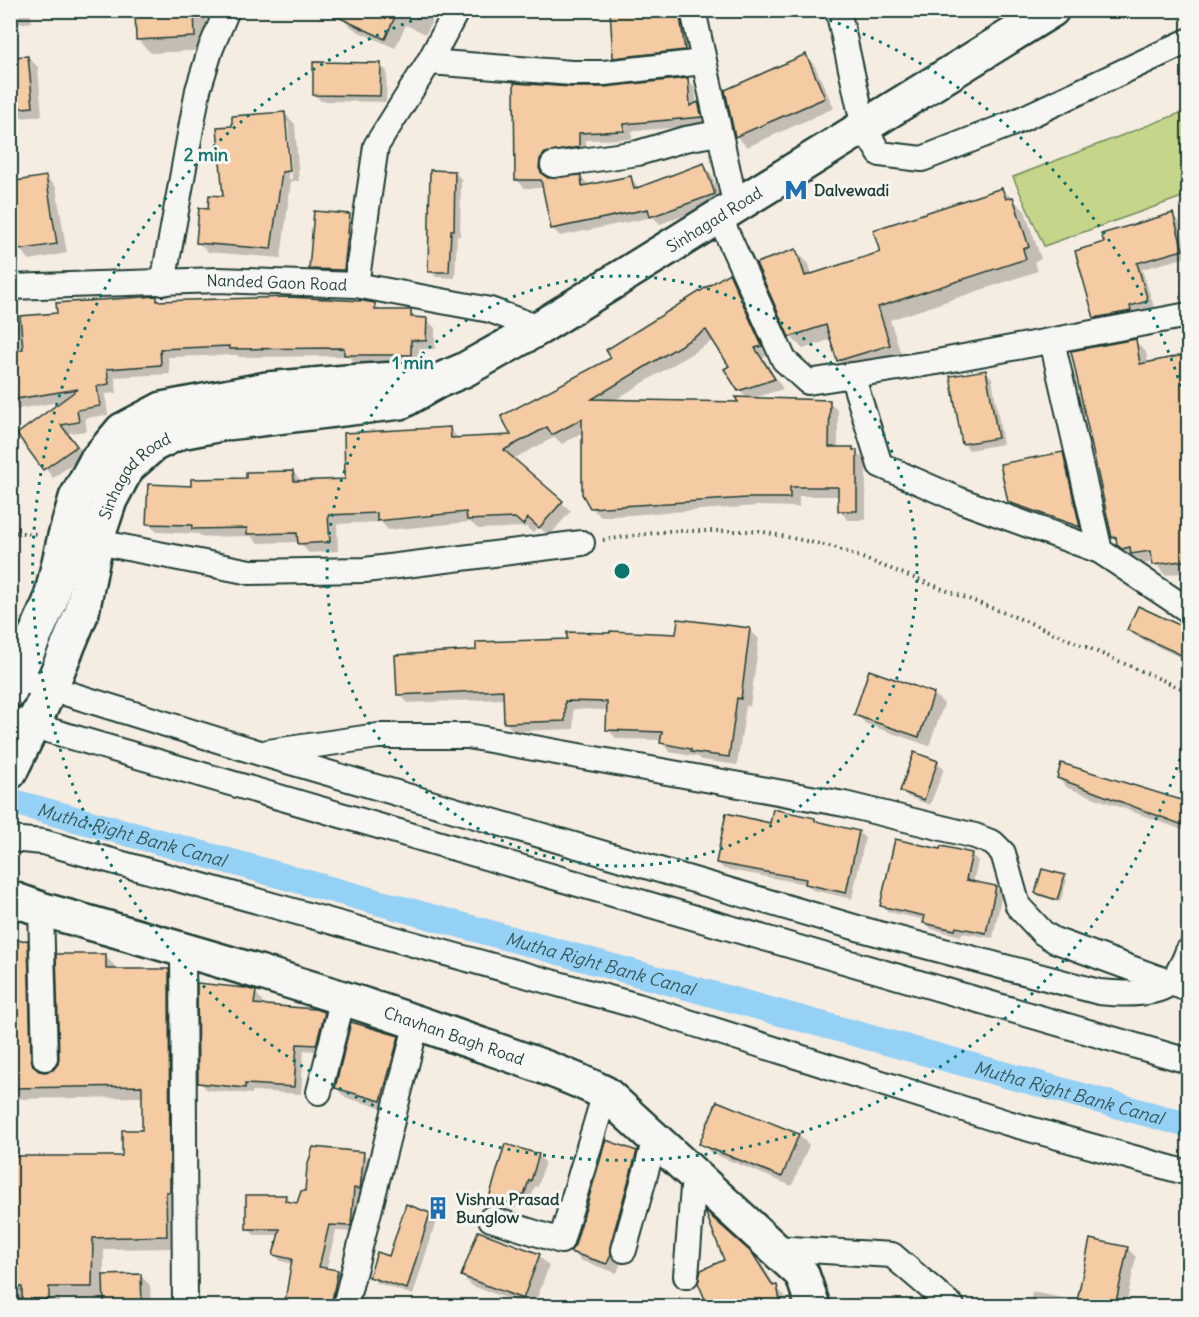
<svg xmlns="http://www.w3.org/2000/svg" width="1199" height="1317" font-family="Delius,sans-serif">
  <rect width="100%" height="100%" fill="#f6ede2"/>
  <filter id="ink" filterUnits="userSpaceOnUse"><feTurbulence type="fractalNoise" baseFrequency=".0167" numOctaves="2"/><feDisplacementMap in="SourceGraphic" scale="12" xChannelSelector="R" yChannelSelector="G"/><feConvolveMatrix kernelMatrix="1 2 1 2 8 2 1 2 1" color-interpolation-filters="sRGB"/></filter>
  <g filter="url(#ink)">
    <!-- green -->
    <path fill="#c5d68a" stroke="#728a5f" stroke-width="1.5" d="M1188,110V195L1044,246L1013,177Z"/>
    <!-- shadow -->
    <g fill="#0003" fill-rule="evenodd">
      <path d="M10,10H30L32,22L10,25Z"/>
      <path d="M136,10H206L208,50L151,53L138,40Z"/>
      <path d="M335,10H437L426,34L406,25L395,48L357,31L345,22Z"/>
      <path d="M611,10H692L695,60L625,68L614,57Z"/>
      <path d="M805,56L815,66L834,108L747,147L737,137L727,91Z"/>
      <path d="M28,57L38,67L42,116L10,119V59Z"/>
      <path d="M380,65L387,71L386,102L321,101L314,94Z"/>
      <path d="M687,80L695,88L697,104L706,112L709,125L632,131V139L586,140L587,155L548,167L546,177L548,180L581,177L589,185L631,178L639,188L703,165L711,173L722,202L660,224L653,217L560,236L552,228L544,188H525L517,180L604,89Z"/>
      <path d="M285,114L295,124L299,181H291L281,258L208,252L198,242L224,198L234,128ZM285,122H288L292,179H289Z"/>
      <path d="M454,172L461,179L460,236H457L455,278L436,277L430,271Z"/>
      <path d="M46,177L56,187L67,253L30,260L20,250L18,236H10V183Z"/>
      <path d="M1002,189L1025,211L1041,259L1034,262L1038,271L890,320L902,357L851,373L838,360L832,339L803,349L790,336L796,251L809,264L812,276L881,253Z"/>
      <path d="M1172,215L1179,221L1188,257L1142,269L1154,307L1136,313L1137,317L1102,324L1096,317Z"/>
      <path d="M349,216L356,222L350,276L317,275L311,268Z"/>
      <path d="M729,275L738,284L770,355L763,357L783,389L750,399L829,402L838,411V449H852L866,460V520H848L839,510V496H799V507L757,506L601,517L591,507L584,432L562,444L555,437L513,459L571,511L549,536L538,526L533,533L526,527L478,529L470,522L388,530L381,522L337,524L338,551L309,553L299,542L258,543L251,536L202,537L199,534L157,532L148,523L192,487L293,472L303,482L347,480L449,428L459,439L514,436L613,358ZM714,340L731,367L739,390L748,399L741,404L613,401Z"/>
      <path d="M156,298L161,302L375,305L381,311H411L418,319H426L435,328V349H419V364L355,363L348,356L239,357L237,355L168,357L170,374L115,377L117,393L105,394L108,415L85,418L87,431L68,433L85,455L53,478L19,435L64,401L13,410L10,408V319L59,314Z"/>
      <path d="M1135,341L1146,352L1148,364L1188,356V572L1165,575L1154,562L1143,564L1137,558L1130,556L1113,537Z"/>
      <path d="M986,371L992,378L1003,444L969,450L963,443Z"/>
      <path d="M1062,453L1069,460L1085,532L1016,508L1009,502Z"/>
      <path d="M1139,608L1188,631V661L1135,636L1129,629Z"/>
      <path d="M750,630L759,639L750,707L746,706L737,765L702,760L698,757L670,752L661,742L662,740L617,739L608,730L609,710L573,709L574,729L514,731L505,722L504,699L408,703L399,694L677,635Z"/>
      <path d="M934,694L944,704L929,746L866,724L856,714Z"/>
      <path d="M937,762L944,769L930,805L908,797L902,790Z"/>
      <path d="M1062,765L1188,803V832L1068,788L1058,778Z"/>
      <path d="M815,819L819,823L858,832L865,838L852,899L813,890L806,884L724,869L717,862L771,825Z"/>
      <path d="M941,851L971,854L978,861L973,883L995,887L1002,893L993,938L962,933L961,936L932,929L925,923L926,920L888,912L882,905Z"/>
      <path d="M1064,877L1067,880L1060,902L1039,896L1036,893Z"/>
      <path d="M10,942H27L39,953L43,1073L54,1071L59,1065L105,956L117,968V970L168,971L180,983L178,1248L104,1249V1276L140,1275L150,1285L151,1306H106L105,1299L60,1298V1306H31L23,1298H10V1157L123,1158L143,1131V1097L10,1099Z"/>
      <path d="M255,992L262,1000V1006L324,1013L331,1021L323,1052L304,1050L301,1094L252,1091V1094L207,1090L200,1082Z"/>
      <path d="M398,1038L408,1048L391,1110L346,1098L336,1088Z"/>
      <path d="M718,1103L799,1135L809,1145L792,1186L711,1153L701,1143Z"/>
      <path d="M636,1152L646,1162L620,1257V1265L617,1273L582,1261L572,1252Z"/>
      <path d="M363,1154L370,1160L366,1195L360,1194L357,1232L336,1231L326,1270L338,1272L344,1278L339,1306H293L287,1301L293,1264L281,1261L275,1255L280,1235H254L248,1228L285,1196L292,1203L298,1205L306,1193Z"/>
      <path d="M538,1155L545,1162L538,1187L535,1186L530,1201L522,1199L521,1202L518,1201L515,1209L497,1204L491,1197Z"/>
      <path d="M429,1215L436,1221L413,1295L377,1283L371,1277L390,1258Z"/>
      <path d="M1127,1248L1136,1257L1126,1306H1030L1032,1292L1078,1301Z"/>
      <path d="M539,1256L549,1266L534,1306H529L472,1286L462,1276Z"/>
      <path d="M752,1256L763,1266L776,1287L786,1297L788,1306H707V1300Z"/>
    </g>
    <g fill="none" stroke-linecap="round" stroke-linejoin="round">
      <!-- canal -->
      <path stroke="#95d0f5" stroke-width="26" id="s1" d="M10,801L1188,1125"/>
    </g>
    <!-- building -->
    <g fill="#f5cba4" stroke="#1f3d34" stroke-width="1.5">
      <path d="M135,10H194L195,37L136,40Z"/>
      <path d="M323,10H398L385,39Z"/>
      <path d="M610,10H679L685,50L613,58Z"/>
      <path d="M806,54L825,98L735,137L725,90Z"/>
      <path d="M28,56L33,107L10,109V57Z"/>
      <path d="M313,62L381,63L380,96L313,95Z"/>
      <path d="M688,78L690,106L698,102L702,117L624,124V131L579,133V147L545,153L540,159L539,168L542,174L548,178L581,175L582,186L631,176L634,189L704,163L715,194L650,217L648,209L551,229L541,180H515L514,83L571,87H604Z"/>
      <path d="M285,112L290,171L282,172L271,249L196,243L199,208L208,209L209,195L223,196L217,127L232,126V116Z"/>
      <path d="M430,170L455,171L454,230H451L449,272H428Z"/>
      <path d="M46,176L57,244L19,250L15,225L10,226V182Z"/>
      <path d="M1002,188L1006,199L1013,197L1029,247L1023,249L1026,259L878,307L890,345L837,361L826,325L789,337L756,263L796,249L805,276L880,252L873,230Z"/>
      <path d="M314,211L350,214L344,270L309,269Z"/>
      <path d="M1173,213L1183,250L1137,263L1148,301L1130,306L1131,311L1094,318L1075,251L1104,242L1101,234Z"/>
      <path d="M729,273L762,346L755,348L775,379L738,391L724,369L729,366L706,330L592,399L738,402L735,397L830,400L829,447H853V450H857V511H838V487H790V498H747L590,508L582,494V419L552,435L547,427L504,450L563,501L539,528L528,518L523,525L515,518L467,520L466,512L377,521V513L328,515L330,542L298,544L297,533L247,534V528L192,529V525L146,524L148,484L191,486V479L246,478V472L293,471L294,481L345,479L344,433L450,427L451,438L511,435L501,416L611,358L606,350Z"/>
      <path d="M157,296V301L289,297L363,301L375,303V310H411V317L427,318L426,341L411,340V355H344V348L229,349V346L160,349L161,365L107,369L109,384L97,386L100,406L77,410L79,422L61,425L77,446L43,470L17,434L78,389L10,400V352L23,349L20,316L57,313L56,303Z"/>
      <path d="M1136,339L1140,364L1188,354V560L1153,565L1150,551L1131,554L1130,547L1122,549L1117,545L1116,537L1112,538L1071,351Z"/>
      <path d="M986,370L998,438L962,444L950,376Z"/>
      <path d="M1063,452L1080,527L1008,502L1000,464Z"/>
      <path d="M1138,606L1188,629V658L1127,630Z"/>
      <path d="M678,619L750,628L741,699L737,698L729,757L691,752V749L660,743L662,732L606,730L607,702L565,701V721L504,723L503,690L397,695L395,655L476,650V642L567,639V632L610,633V631L676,634Z"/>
      <path d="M869,670L934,693L919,737L854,715Z"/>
      <path d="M914,752L938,761L924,800L900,791Z"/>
      <path d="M1061,763L1188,802V827L1057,778Z"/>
      <path d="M773,809L815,818V821L859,831L846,893L805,884L806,879L716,863L726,813L770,823Z"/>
      <path d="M895,839L940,849L941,846L972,853L966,880L996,886L986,933L956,927L955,930L923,923L925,916L880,906Z"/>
      <path d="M1042,869L1065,875L1057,900L1035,893Z"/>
      <path d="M28,940L31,1058L33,1066L39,1071L45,1072L53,1070L58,1064L59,1058L56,954H106V969H169L170,1192H166L167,1236L93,1238L92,1287H49V1299H22V1287H10V1156H122V1130H142V1086L10,1088V941Z"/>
      <path d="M197,983L245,988L256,991L254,1004L315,1009L325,1012L316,1045L297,1044L294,1087L245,1084V1088L198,1083Z"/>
      <path d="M351,1022L399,1036L381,1101L335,1088Z"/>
      <path d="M717,1101L799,1134L782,1177L699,1144Z"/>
      <path d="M606,1140L637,1151L610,1246L611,1254L607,1264L570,1252L575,1245Z"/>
      <path d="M505,1144L539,1154L531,1181L529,1180L524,1196L516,1193L515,1197L511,1196L509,1203L489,1198Z"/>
      <path d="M313,1147L364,1152L360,1189L354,1188L351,1226L329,1225L319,1267L338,1270L331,1306H317L285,1301L292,1259L273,1255L280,1229H246V1195H286L285,1201L297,1203L301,1191H305L307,1167Z"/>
      <path d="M406,1204L430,1213L407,1289L369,1277L377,1252L389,1256Z"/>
      <path d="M705,1211L753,1254L773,1286L777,1285L781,1306H708L698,1283L701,1270L724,1260Z"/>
      <path d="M478,1231L540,1254L523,1299L461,1276Z"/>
      <path d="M1090,1239L1128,1247L1115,1306H1076Z"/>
      <path d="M141,1274L142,1306H104L103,1275Z"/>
    </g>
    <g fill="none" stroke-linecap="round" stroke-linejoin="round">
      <!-- street casing -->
      <g stroke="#1f3d34" stroke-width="28">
        <g id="street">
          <path d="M693,10L736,208"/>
          <path d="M838,10L864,128L880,154L922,159L1011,124L1188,41"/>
          <path d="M429,62L572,73H604L703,62"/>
          <path d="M553,165L638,153L685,139L719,133"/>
          <path d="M719,216L784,360L808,382L937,362L1188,315"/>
          <path d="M163,283L198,90L211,48L227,10"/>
          <path d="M356,285L376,146L429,62L457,10"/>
          <path id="s2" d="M10,287L218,280L356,285L490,310L539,328"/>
          <path d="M1052,341L1100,551L1188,610"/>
          <path d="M852,375L880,465L962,501L1100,551"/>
          <path d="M82,539L250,572L365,570L582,543"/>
          <path d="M17,678L260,753L861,929L1099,992C1118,994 1153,996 1169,984C1176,979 1185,959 1188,951"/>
          <path d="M10,719L1188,1061"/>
          <path d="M268,752L378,736H468L844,804L975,836L993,843L1003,853L1018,906L1043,933L1054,940L1188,989"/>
          <path d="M10,839L43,842L638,1006L1008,1123L1188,1173"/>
          <path d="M41,909L45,1058"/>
          <path d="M183,950L185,1306"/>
          <path d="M319,1092L343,998"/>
          <path d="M491,1219L561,1241L605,1093"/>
          <path d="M774,1248L892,1255L952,1306"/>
          <path d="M624,1250L655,1139"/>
          <path d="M686,1276L694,1175"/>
          <path d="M345,1306L417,1022"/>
        </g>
      </g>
      <!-- secondary casing -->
      <g stroke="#1f3d34" stroke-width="38">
        <g id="secondary">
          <path id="s3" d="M10,898L41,909C177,948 314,986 447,1033C500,1052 554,1068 605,1093L802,1274L813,1306"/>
        </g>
      </g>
      <!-- primary casing -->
      <g stroke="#1f3d34" stroke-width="38">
        <g id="primary">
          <path d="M10,691L50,602L65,536L76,498L96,461L122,430L162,409L267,389L347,382L396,379L432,384"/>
          <path id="s4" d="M10,772L51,687L82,612L96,542L110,500L127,468L153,445L180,432L227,423L401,402L438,381L464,370L539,328L1052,10"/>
        </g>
      </g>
      <!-- path -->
      <g stroke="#1f3d34" stroke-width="4" stroke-dasharray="1.5 4.5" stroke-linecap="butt">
        <path d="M10,532L37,534"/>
        <path d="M603,540L669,531H759L834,547L1028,622L1188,691"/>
      </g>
      <!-- street -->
      <use href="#street" stroke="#f6f6f2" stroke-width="24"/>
      <!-- secondary -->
      <use href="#secondary" stroke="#f6f6f2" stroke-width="33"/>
      <!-- primary -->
      <use href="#primary" stroke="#f6f6f2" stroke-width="33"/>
    </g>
  </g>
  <!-- distance rings -->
  <g fill="none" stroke="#0f766e" stroke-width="3" stroke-dasharray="3 6">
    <circle cx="622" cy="571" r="295"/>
    <path d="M1188 733A589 589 0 1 1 440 11M804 11A589 589 0 0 1 1188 409"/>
  </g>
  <!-- icons -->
  <defs>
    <g id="metro-bare" transform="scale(1.8)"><path d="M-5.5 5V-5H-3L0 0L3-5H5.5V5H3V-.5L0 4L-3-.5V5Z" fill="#1f6fb2" stroke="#f6f6f2" stroke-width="2.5" paint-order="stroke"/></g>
    <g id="building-bare" transform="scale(1.8)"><path d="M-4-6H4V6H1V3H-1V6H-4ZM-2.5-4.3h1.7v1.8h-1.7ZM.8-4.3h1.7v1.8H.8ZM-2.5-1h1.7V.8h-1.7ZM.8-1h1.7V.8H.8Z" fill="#1f6fb2" stroke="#f6f6f2" stroke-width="2.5" paint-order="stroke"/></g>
  </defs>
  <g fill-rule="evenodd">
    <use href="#metro-bare" x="796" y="190"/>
    <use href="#building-bare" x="438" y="1208"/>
  </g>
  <g text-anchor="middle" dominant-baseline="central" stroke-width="6" stroke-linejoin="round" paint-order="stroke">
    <!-- poi labels -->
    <g font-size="16" font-weight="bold" fill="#1f3d34" stroke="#f6f6f2" text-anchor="start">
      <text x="814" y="190">Dalvewadi</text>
      <text x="456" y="1199">Vishnu Prasad<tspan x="456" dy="18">Bunglow</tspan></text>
    </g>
    <!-- street labels -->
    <g font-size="16" fill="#1f3d34" stroke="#f6f6f2">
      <text stroke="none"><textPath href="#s4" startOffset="978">Sinhagad Road</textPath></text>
      <text stroke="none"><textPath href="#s2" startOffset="267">Nanded Gaon Road</textPath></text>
      <text stroke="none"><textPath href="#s4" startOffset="326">Sinhagad Road</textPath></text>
      <text stroke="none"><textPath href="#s3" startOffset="465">Chavhan Bagh Road</textPath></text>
    </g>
    <!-- water labels -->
    <g font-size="18" font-style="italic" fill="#375a5b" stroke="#f6f6f2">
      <text stroke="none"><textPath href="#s1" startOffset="126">Mutha Right Bank Canal</textPath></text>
      <text stroke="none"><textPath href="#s1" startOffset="612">Mutha Right Bank Canal</textPath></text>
      <text stroke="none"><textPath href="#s1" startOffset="1098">Mutha Right Bank Canal</textPath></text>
    </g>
  </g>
  <circle cx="622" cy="571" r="9" fill="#0f766e" stroke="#f6f6f2" stroke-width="3"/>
  <g font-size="18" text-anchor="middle" font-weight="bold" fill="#0f766e" stroke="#f6f6f2" stroke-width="6" stroke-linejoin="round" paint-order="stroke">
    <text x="206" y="161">2 min</text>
    <text x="413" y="369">1 min</text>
  </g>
  <!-- margin -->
  <rect width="1199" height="1317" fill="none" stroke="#f6f6f2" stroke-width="36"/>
  <rect x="18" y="18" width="1163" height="1281" fill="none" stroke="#1f3d34" stroke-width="2" filter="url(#ink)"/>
</svg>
